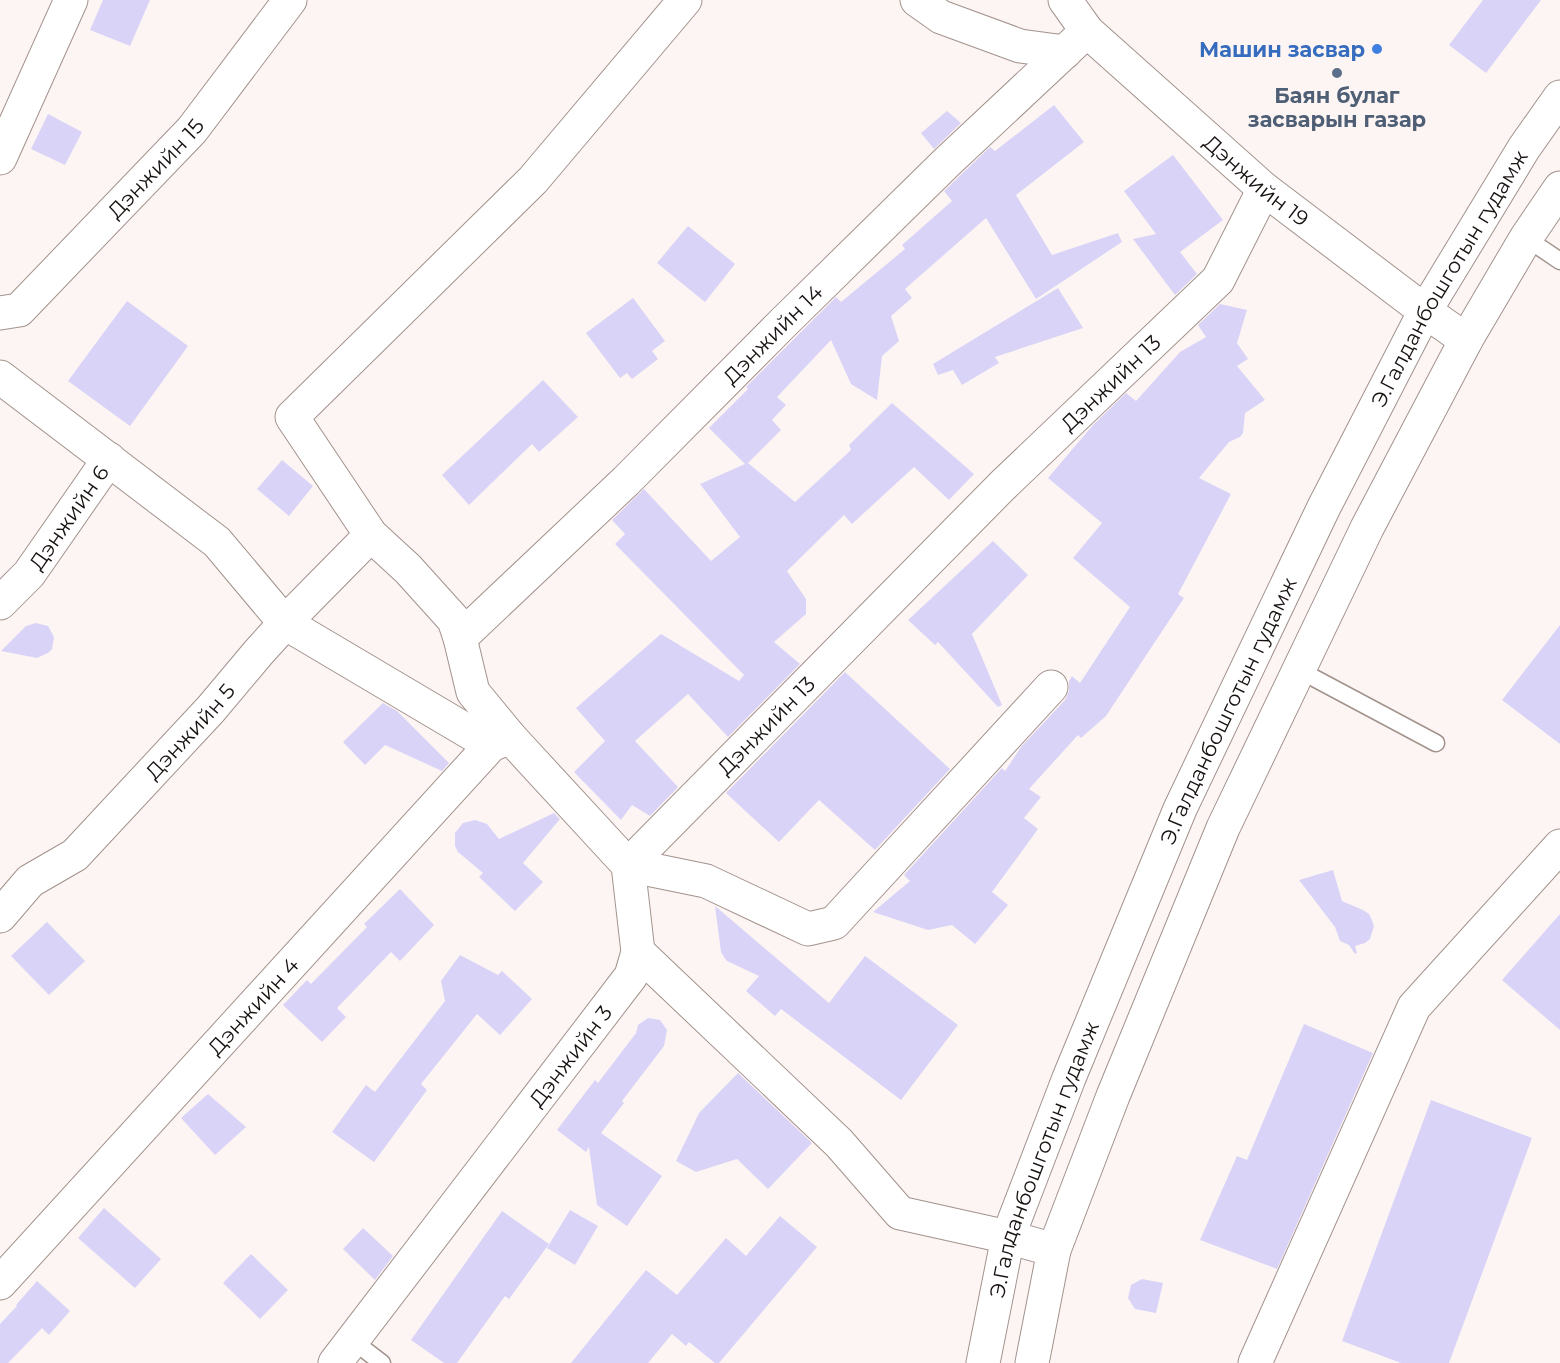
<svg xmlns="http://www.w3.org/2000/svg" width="1560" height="1363" font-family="Montserrat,sans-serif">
  <rect width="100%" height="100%" fill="#fdf5f3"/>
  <!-- building -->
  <g fill="#d9d4f7">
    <path d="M103,0H150L130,46L90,30Z"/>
    <path d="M1483,0H1541L1486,73L1449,45Z"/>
    <path d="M1054,105L1084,142L1016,195L1052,255L1118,233L1122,242L1036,299L986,218L905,289L912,298L891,316L899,341L882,356L877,400L851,384L831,340L777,397L786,405L772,420L781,430L748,463L795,502L851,450L849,445L892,403L974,474L949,500L914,467L852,524L844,515L787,571L806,599V614L774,642L800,664L728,737L688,694L635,741L678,787L650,816L632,805L621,820L574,772L605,741L576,708L661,634L739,681L744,675L615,544L625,534L612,520L644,489L711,561L740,537L700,484L745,464L709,428L748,389L746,387L836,297L841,302L905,249L902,245L952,201L944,191L990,147L995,151Z"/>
    <path d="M947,111L961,123L934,149L921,133Z"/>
    <path d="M48,114L82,132L65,165L31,149Z"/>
    <path d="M1173,155L1223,220L1180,252L1197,274L1175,295L1133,239L1156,234L1124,191Z"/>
    <path d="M688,226L735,264L705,302L657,263Z"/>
    <path d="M1058,288L1083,328L995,357L999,363L962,385L953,370L938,375L933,364Z"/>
    <path d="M633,298L665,341L652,351L658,359L632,379L627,373L620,378L586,333Z"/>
    <path d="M127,301L188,346L130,426L68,381Z"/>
    <path d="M1220,304L1247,310L1237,343L1248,359L1237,366L1265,400L1245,413L1243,433L1240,437L1229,442L1199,478L1231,494L1178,594L1184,598L1106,716L1081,738L1078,735L1029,789L1041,797L1024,818L1038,829L992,892L1008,905L975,944L952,925L928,930L873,912L910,881L904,875L1002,768L1005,771L1021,747L1065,700L1069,691V681L1072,676L1080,683L1130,607L1073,558L1102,523L1048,478L1093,425L1126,393L1136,401L1180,352L1206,337L1198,325Z"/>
    <path d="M543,380L578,417L539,452L532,444L469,505L442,475Z"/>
    <path d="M282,460L313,486L289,516L257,489Z"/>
    <path d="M993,541L1028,575L972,634L1002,705L998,707L938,642L935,645L908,620Z"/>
    <path d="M36,623L48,626L54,637L52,649L48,653L37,658L1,651L26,626Z"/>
    <path d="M1560,625V744L1502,700Z"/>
    <path d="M845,672L950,769L875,850L819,800L779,842L726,793Z"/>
    <path d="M383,703L397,711L449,763L442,771L385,745L365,765L343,742Z"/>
    <path d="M554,813L560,819L523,863L543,882L515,911L479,877L483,873L458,852L455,846V833L463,823L475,820L487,824L499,839Z"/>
    <path d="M1333,870L1342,901L1363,910L1369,914L1372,920L1374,926L1370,939L1365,943L1355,946L1357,953L1355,954L1349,945L1340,941L1335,927L1299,880Z"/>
    <path d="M400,889L434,925L400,961L391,952L337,1008L346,1017L322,1042L283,1005L307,980L311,984L367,927L364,924Z"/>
    <path d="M715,906L829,1003L865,956L958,1025L901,1100L781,1009L775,1016L746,991L759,976L727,961L724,957L721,952Z"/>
    <path d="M1560,914V1030L1502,980Z"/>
    <path d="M47,922L85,961L49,995L11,956Z"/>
    <path d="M460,955L498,975L502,971L532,999L500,1035L477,1014L421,1084L427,1090L374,1162L332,1132L366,1085L375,1092L445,1001L441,981Z"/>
    <path d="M648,1018L660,1020L667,1030L664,1046L622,1101L624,1103L601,1133L662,1176L627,1226L597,1205L589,1147L586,1152L557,1130L595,1080L598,1083L636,1033L638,1025Z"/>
    <path d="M1304,1024L1373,1053L1277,1269L1200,1240L1237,1156L1247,1160Z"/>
    <path d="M738,1073L812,1143L768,1189L737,1159L696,1172L676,1161L699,1113Z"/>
    <path d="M208,1094L246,1127L215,1155L181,1118Z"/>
    <path d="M1431,1100L1532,1138L1449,1363H1401L1342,1341Z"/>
    <path d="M104,1208L161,1259L135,1288L78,1238Z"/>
    <path d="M570,1210L598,1226L575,1265L547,1248Z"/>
    <path d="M502,1211L549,1244L509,1299L505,1296L457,1363H444L411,1340Z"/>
    <path d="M780,1216L817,1247L719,1363H715L689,1342L686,1346L672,1334L648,1363H571L646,1270L677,1295L726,1238L746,1256Z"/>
    <path d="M363,1228L393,1256L375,1280L343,1249Z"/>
    <path d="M251,1254L288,1290L260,1319L223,1283Z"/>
    <path d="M1142,1279L1163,1283L1156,1313L1135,1309L1128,1298L1131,1285Z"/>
    <path d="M37,1281L70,1311L49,1335L42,1328L8,1363H0V1324L17,1306L16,1305Z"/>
  </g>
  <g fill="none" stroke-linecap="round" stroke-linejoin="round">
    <!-- lane casing -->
    <g stroke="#a2928c" stroke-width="19">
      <g id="lane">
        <path d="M1526,238L1560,261"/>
        <path d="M1299,670L1436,743"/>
        <path d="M352,1340L382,1363"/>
      </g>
    </g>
    <!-- street casing -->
    <g stroke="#a2928c" stroke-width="35">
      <g id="street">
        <path d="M917,0L941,17L1020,46L1065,52"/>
        <path id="s1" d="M1065,0L1087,31L1264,189L1425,311L1466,340"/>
        <path d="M0,158L71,0"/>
        <path id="s2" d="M0,313L19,310L192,130L290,0"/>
        <path d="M0,377L217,542L285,623L491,745"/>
        <path id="s3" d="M0,603L29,574L109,459"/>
        <path id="s4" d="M460,638L626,481L783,323L947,162L1087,31"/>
        <path id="s5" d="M1051,687L834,923L808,929L706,881L628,865L1002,486L1218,280L1264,189"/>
        <path id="s6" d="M0,916L30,881L75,855L211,709L258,653L297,610L371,535"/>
        <path d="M638,952L839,1143L900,1213L1008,1237L1054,1250"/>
        <path id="s7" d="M0,1283L491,745L510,737"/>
        <path id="s8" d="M335,1363L631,976L638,952L628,865L510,737L473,692L460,638L454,620L408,569L371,535L292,417L533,180L685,0"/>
        <path d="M1255,1363L1414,1007L1560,846"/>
      </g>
    </g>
    <!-- primary casing -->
    <g stroke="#a2928c" stroke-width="35">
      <g id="primary">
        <path id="s9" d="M983,1363L1008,1237L1069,1078L1180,809L1324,507L1425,311L1524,148L1560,97"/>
        <path d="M1032,1363L1054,1250L1113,1096L1223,828L1367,528L1466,340L1526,238L1560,188"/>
      </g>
    </g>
    <!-- lane -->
    <use href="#lane" stroke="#fff" stroke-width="16"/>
    <!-- street -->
    <use href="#street" stroke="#fff" stroke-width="33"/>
    <!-- primary -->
    <use href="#primary" stroke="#fff" stroke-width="33"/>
  </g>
  <!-- markers -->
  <circle fill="#3f7fe0" stroke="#fdf5f3" stroke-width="2" cx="1377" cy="49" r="6"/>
  <circle fill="#5c6f8a" stroke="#fdf5f3" stroke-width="2" cx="1337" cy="73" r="6"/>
  <g text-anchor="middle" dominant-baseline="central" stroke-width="4.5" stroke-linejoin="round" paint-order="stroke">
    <!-- shop labels -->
    <g font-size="21" font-weight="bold" fill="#366cbe" stroke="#fdf5f3" text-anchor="end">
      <text x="1365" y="49">Машин засвар</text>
    </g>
    <!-- service labels -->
    <g font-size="21" font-weight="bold" fill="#4e5e75" stroke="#fdf5f3">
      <text x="1337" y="95">Баян булаг<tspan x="1337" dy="24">засварын газар</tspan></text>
    </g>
    <!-- street labels -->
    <g font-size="21" fill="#171210" stroke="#fdf5f3">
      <text stroke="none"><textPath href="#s2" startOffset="216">Дэнжийн 15</textPath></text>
      <text stroke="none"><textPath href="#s1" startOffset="264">Дэнжийн 19</textPath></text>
      <text stroke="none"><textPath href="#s9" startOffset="1185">Э.Галданбошготын гудамж</textPath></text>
      <text stroke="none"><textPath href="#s4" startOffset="436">Дэнжийн 14</textPath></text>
      <text stroke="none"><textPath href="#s5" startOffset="1222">Дэнжийн 13</textPath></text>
      <text stroke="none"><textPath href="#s3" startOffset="110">Дэнжийн 6</textPath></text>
      <text stroke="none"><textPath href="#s9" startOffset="699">Э.Галданбошготын гудамж</textPath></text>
      <text stroke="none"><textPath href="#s5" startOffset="736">Дэнжийн 13</textPath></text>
      <text stroke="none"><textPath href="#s6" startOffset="267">Дэнжийн 5</textPath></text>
      <text stroke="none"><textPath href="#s7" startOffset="375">Дэнжийн 4</textPath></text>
      <text stroke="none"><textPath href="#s8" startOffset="387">Дэнжийн 3</textPath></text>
      <text stroke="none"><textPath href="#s9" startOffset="213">Э.Галданбошготын гудамж</textPath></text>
    </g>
  </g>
</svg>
